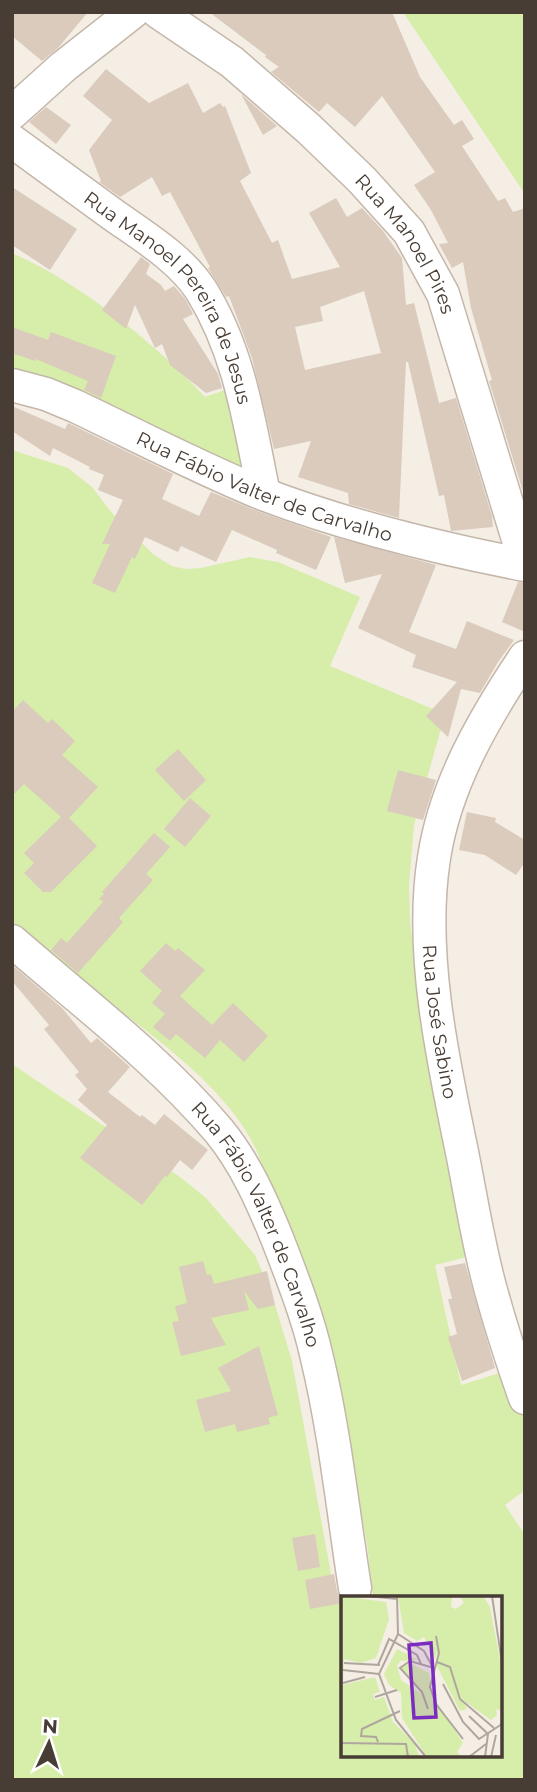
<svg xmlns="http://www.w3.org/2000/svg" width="537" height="1792" font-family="Montserrat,sans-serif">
  <rect width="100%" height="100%" fill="#f4eee5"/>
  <!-- green -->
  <g fill="#d7edaa" fill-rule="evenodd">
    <path d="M403,12H525V194Z"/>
    <path d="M12,253C79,282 156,344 205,397L231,388L249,473L43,377L12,371Z"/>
    <path d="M12,450L68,468L92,487L112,513L154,555L172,566L185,569L201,568L250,557L278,562L360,597L330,666L445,714L414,825L409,885L410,922L419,988L475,1255L435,1265L461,1385L506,1371L525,1416V1490L505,1505L525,1535V1780H12V1064L180,1177L206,1198L255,1255L272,1295L292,1361L335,1596L373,1594L367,1544L340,1398L268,1194C266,1184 265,1172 261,1162C237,1092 147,1032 90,988C63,967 38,943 12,921ZM343,1598H500V1755H343Z"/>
  </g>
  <!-- building -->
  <g fill="#dacbbd" fill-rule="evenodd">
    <path d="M12,12H88L58,48L42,61L12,36Z"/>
    <path d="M209,12H392L420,77L454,125L462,120L474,139L462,146L498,201L505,198L513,212L525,208V498L489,381L492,380L471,308L463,262L452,268L439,244L448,243L431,210L414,185L435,172L382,96L355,127L327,103L319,112L271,72L279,67L265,57L266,55Z"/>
    <path d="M106,69L149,103L188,83L203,113L220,103L223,107L225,106L251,173L240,181L272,243L278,240L292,279L340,267L309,213L336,198L347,217L362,208L383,231L402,258L406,305L414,303L439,403L456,398L492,516L493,527L451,531L444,495L439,496L408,362H406L399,518L349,504L348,493L298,477L311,441L274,449L252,358L229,296L226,297L208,268L210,267L170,192L162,196L152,177L120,197L99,182L101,181L89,150L112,120L83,96ZM364,291L381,353L305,370L295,327L323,321L320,307Z"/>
    <path d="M241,94L277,126L263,135Z"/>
    <path d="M46,107L71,125L56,144L29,122Z"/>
    <path d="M12,187L77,229L50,270L12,245Z"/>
    <path d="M141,257L150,264L146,274L161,285L165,291L174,286L186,300L193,314L183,319L218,374L222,388L206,393L170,365L162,344L155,348L135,305L126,329L102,310Z"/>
    <path d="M12,327L48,340L51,332L116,356L101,398L84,390L88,381L36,359L35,361L12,353Z"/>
    <path d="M12,406L65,429L68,423L173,474L162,499L199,516L211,492L257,511L331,537L316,570L276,553L277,550L232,530L216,562L181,546L178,552L145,537L135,559L132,557L115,593L92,583L110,544H102L123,500L98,490L104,475L89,469L90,467L53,448L50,456L12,431Z"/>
    <path d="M334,537L436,565L409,632L456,649L467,621L514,640L498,662L480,693L461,689L448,737L426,716L457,682L412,667L416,655L358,628L382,574L345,583Z"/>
    <path d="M518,582L525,583V632L502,622Z"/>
    <path d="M23,700L48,723L52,719L75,741L62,755L98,787L69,818L97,846L51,892H43L24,873L34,863L24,853L61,817L24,784L12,796V712Z"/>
    <path d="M178,749L206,780L184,801L155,770Z"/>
    <path d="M398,770L436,780L423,820L387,811Z"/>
    <path d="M190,798L211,816L185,847L164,829Z"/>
    <path d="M467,812L496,818L495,822L525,840V862L516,875L485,855L459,850Z"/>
    <path d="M154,833L170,847L146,874L153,880L119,918L123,922L78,973L51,950L61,938L67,943L103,902L99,899L104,894L102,892Z"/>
    <path d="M166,943L175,951L178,948L205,970L180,996L212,1025L233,1003L268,1036L244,1062L220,1040L205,1058L176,1034L170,1041L153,1027L165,1014L152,1003L162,991L140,971Z"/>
    <path d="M12,965L62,1008L91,1043L97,1038L130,1067L108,1092L140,1117L142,1115L155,1125L164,1114L208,1150L192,1170L180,1160L167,1177L165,1176L142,1205L80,1158L107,1125L78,1100L87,1089L75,1075L79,1072L44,1029L49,1025L12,981Z"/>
    <path d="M203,1261L207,1275L211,1274L214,1284L267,1271L275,1305L258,1309L244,1291L249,1310L211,1318L226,1345L181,1356L172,1322L179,1321L175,1306L187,1303L179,1267Z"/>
    <path d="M465,1263L495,1368L462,1381L448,1337L457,1334L448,1299H452L444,1267Z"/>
    <path d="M259,1346L278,1415L268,1418L270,1424L237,1432L235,1424L205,1432L196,1400L231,1391L218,1368Z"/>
    <path d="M315,1534L320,1567L298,1571L292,1538Z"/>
    <path d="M334,1574L337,1591L343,1603L310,1609L305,1580Z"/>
  </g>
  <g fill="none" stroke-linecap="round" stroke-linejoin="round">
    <!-- minor casing -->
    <g stroke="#c4b7aa" stroke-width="35">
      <g id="minor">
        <path id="s1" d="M158,12L232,62L309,129L362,180L409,232L443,294L525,562"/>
        <path d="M12,113L63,67L133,12"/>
        <path id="s2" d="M12,141C45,165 79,190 112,214C143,236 180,258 201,290C240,353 249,422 264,494"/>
        <path id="s3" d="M12,385L46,394L75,406C138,436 199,468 263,494C347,526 437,548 525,565"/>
        <path id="s4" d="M525,657C484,718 445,785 434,858C419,951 443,1061 462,1152C471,1197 478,1243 490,1287C500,1324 512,1361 525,1398"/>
        <path id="s5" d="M12,941C82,1002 159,1060 219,1131C245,1163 261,1199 277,1238C292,1277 308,1317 317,1358C335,1433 343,1512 355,1588"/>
      </g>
    </g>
    <!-- minor -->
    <use href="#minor" stroke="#fff" stroke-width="32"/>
  </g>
  <g text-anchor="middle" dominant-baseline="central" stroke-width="5" stroke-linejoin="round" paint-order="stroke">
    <!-- street labels -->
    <g font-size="19" fill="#483d34" stroke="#fff">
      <text stroke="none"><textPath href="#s1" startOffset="343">Rua Manoel Pires</textPath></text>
      <text stroke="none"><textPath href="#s2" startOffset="228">Rua Manoel Pereira de Jesus</textPath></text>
      <text stroke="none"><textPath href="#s3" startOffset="273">Rua Fábio Valter de Carvalho</textPath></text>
      <text stroke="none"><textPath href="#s4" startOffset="387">Rua José Sabino</textPath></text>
      <text stroke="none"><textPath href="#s5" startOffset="382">Rua Fábio Valter de Carvalho</textPath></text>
    </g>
  </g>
  <!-- overview -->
  <g transform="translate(341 1596)">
    <rect width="161" height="161" fill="#f4eee5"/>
    <path d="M0,0L45,6L48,23L35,62L20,67L3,63L2,89L34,81L39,96L32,98L34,104L43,101L52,126L74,148L78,161H0ZM57,0H111L110,11L115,13L123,7L119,0H142L149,11L161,75V115L155,113L156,119L150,124L122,104L110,81L126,113L119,115L96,70V54L94,63L83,41L76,45L63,37ZM56,53L77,64L59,65L56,70L60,84L81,98L59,72L69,67L88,77L91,99L122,147L116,156L120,161H86L61,122L60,97L48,89L43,78Z" fill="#d7edaa"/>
    <path fill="none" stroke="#afa79e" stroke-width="2" d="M27,0L56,3M56,0L57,38L38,78L55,124L85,161M151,0L161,67M57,38L83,55L91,70M95,40L98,57L89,91L95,108L122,143M96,66L109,71L119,103L153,132M3,67L39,69M37,69L48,43L76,59L80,68M2,74L38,78M2,87L24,81M102,88L122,126L138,143L161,128M34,101L56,94M87,113L81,96L59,72L69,65L93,72M128,120L147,138L144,161M37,146L35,141L20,140L21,133L59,115M0,147L65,148L67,161M128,161L145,148M150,161L155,139"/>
    <path fill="#7b2cbf" fill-opacity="0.15" stroke="#7b2cbf" stroke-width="3.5" d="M90,47L95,121L73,122L68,49Z"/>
    <rect width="161" height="161" fill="none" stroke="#483d34" stroke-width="3.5"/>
  </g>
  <!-- border -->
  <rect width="537" height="1792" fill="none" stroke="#483d34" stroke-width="28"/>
  <!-- north arrow -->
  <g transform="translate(49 1743) rotate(4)" stroke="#ffffff" stroke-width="5" paint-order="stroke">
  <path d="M0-5L12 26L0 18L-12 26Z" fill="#483d34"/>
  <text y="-10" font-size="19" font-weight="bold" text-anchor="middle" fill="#483d34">N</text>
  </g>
</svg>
